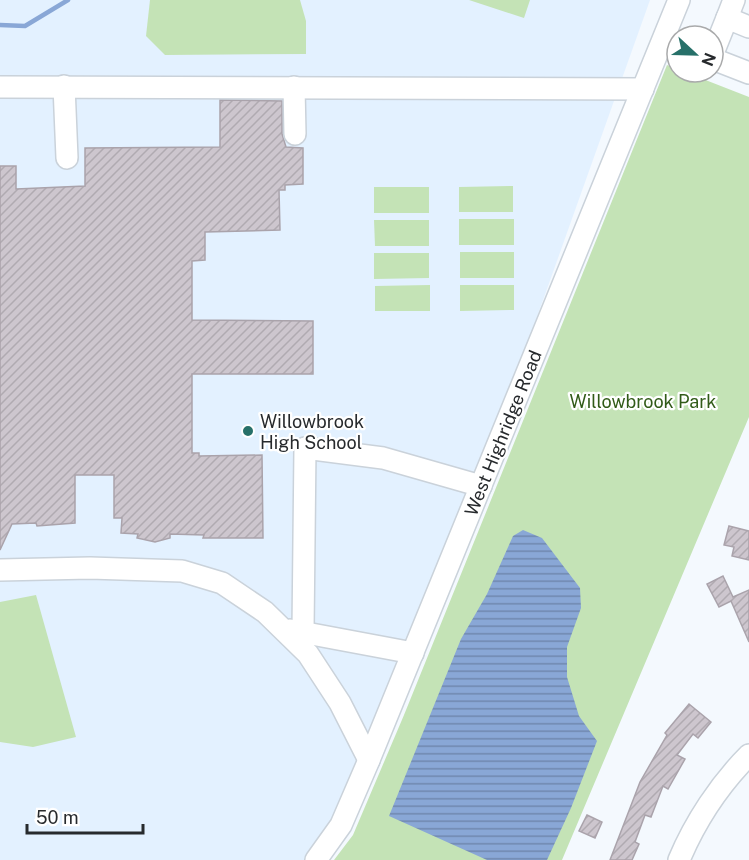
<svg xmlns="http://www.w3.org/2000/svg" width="749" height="860" font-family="'Public Sans',sans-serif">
  <defs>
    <pattern id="water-rules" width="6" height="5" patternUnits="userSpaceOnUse" patternTransform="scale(1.5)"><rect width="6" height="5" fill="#89a7d6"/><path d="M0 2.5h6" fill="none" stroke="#7088ae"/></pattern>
    <pattern id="building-hatch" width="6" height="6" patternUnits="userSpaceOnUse" patternTransform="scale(1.5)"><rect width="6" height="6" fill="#cdc6ce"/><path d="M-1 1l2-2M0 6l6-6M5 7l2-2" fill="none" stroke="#b0aab1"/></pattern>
  </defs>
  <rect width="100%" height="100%" fill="#f4f9fe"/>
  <!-- built -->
  <path fill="#e3f1ff" d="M0,0H650L522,359L336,821L307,860H0Z"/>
  <!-- park -->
  <g fill="#c4e3b6">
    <path d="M150,0H300L306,21V54L165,55L146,36Z"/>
    <path d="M469,0H530L524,18Z"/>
    <path d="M667,65L677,69V72H685L749,97V417L562,860H334L353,835L404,715Z"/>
    <path d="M513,186V212H459V187Z"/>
    <rect x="374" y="187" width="55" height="26"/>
    <rect x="459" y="219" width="55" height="26"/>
    <path d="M374,220H429V246H375Z"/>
    <rect x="460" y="252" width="54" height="26"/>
    <path d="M374,253H429V278L374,279Z"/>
    <path d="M430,285V311H375V286Z"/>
    <path d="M460,285H514V310L460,311Z"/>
    <path d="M36,595L76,737L33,747L0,742V602Z"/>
  </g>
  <!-- water -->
  <path fill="url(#water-rules)" d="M523,530L542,538L580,588L581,608L567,647V677L579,716L597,741L571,808L547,860H487L389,816L461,639L487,594L513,536Z"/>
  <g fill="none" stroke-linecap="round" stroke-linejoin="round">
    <!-- stream -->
    <path stroke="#89a7d6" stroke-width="4.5" d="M0,25L25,26L68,0"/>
  </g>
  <!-- building -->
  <g fill="url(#building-hatch)" stroke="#aaa3ab" stroke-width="1.5">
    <path d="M220,100L282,101V134L286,147L303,148V184L285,185V190H279L280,230L205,232V260L192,261V320L313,321V374H192V453H199V456L262,455L263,538H203L204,535L170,534V538L155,542L137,538L138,534L121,533L122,518H114V475H75V523L37,526L36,523L12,524L0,550V166H16V189L85,186V148L220,147Z"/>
    <path d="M729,526L749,531V560L732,556L734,547L724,545Z"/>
    <path d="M723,576L733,597L749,590V642L731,601L719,607L707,584Z"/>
    <path d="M689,704L711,722L698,738L693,734L677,755L685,759L668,789L663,786L651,817L645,815L635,842L639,844L632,860H610L640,782L667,735L665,733Z"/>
    <path d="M587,815L602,822L595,838L579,831Z"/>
  </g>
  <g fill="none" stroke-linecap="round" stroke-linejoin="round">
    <!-- minor casing -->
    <g stroke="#cad2da" stroke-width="24">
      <g id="minor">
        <path d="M734,0L727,18L749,27"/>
        <path d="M713,53L727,18"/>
        <path d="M713,59L749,73"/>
        <path d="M64,86L67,158"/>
        <path d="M0,87L643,89"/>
        <path d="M294,87L295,134"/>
        <path d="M0,570L90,568L182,571L222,583L265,612L308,654L340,703L369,760"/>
        <path d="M290,630L413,653"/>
        <path d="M303,631L305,448L383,458L481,486"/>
        <path d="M316,860L341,825L369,760L679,0"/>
        <path d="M679,860C695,822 720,784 749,755"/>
      </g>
    </g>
    <!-- minor -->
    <use href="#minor" stroke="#fff" stroke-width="21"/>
  </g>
  <!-- markers -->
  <circle fill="#277069" stroke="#fff" stroke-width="2" cx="248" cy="431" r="6"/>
  <g text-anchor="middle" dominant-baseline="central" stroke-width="4.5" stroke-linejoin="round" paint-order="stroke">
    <!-- park labels -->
    <g font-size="18" fill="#315b18" stroke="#fff">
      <text x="643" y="401">Willowbrook Park</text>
    </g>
    <!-- poi labels -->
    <g font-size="18" fill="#272a2d" stroke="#fff" text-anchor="start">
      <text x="260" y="421">Willowbrook<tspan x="260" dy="21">High School</tspan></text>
    </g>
    <!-- street labels -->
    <g font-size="18" fill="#272a2d" stroke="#fff">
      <text transform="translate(503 433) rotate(-68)">West Highridge Road</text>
    </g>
  </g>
  <!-- north arrow -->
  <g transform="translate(695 54) rotate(112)"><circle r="28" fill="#ffffff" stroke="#a9aaab" stroke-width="1.5"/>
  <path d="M0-4.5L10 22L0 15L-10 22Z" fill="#277069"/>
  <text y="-9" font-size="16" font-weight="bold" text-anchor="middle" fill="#272a2d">N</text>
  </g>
  <!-- scale -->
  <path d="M27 824v9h116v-9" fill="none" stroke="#272a2d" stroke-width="3"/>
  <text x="36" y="824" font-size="18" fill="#272a2d" stroke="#ffffff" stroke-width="4.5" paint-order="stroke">50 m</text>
</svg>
